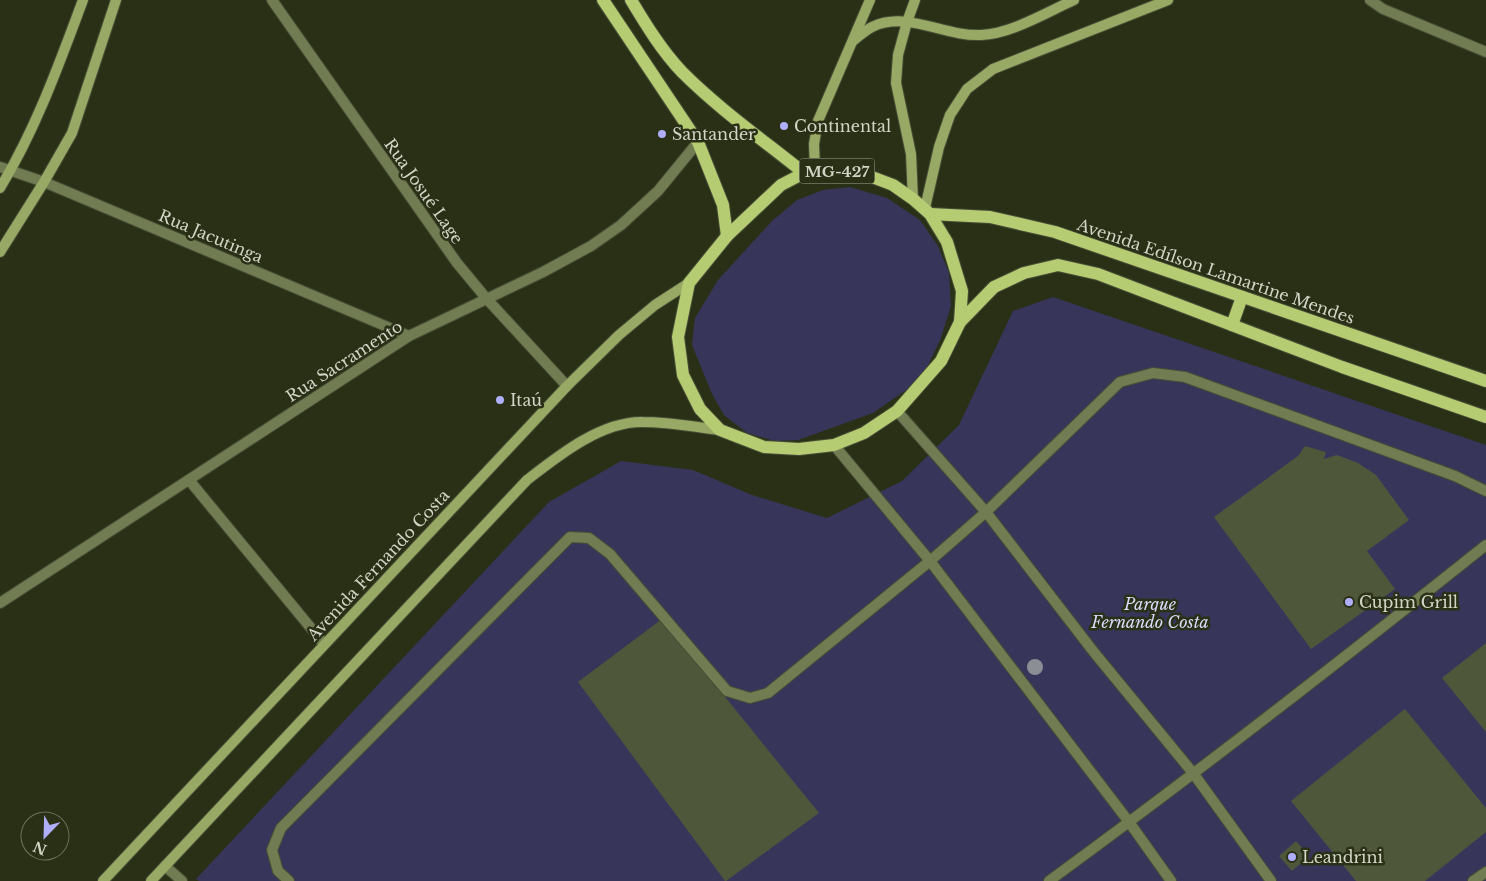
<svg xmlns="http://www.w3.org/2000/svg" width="1486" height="881" font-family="'Libre Baskerville',serif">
  <rect width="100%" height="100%" fill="#2a3016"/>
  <!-- green -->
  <g fill="#37365a">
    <path d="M850,187L887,198L920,220L938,246L949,273L951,306L941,338L924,374L909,388L873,413L798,440L775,441L747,433L724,415L712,394L692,345L695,318L718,280L772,221L797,200L823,190Z"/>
    <path d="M1053,297L1486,445V881H199L196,879L549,502L621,461L693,470L752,495L827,518L902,481L959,425L1013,311Z"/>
  </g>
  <!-- building -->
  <g fill="#4f573b">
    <path d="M1305,446L1326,452L1324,459L1337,455L1358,463L1376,475L1409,520L1367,551L1395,589L1311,649L1214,517L1298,456Z"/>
    <path d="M662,619L819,813L726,881H725L578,682Z"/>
    <path d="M1486,643V732L1442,678Z"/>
    <path d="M1405,709L1486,808V832L1425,881H1356L1291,801Z"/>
    <path d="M1296,841L1309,856L1292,871L1279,856Z"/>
  </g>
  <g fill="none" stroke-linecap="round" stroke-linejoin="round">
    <!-- street casing -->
    <g stroke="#484e36" stroke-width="12">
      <g id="street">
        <path d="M272,0L457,263L486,298L567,386"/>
        <path d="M1370,0L1383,9L1486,52"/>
        <path d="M0,167L44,182L409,336"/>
        <path d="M897,411L986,512L1093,651L1193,773L1271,881"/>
        <path d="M834,445L930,561L1129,822L1171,881"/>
        <path d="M189,480L324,644"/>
        <path d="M0,603L409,336L543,272L591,246L621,225L658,191L698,142"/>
        <path d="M165,866L182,881"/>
        <path d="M289,881L278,871L272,850L281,828L570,537L589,538L610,554L727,691L750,698L768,693L930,561L986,512L1120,382L1153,373L1185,377L1455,476L1486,491"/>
        <path d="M1049,881C1197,773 1342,660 1486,545"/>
        <path d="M1473,881L1486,872"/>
      </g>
    </g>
    <!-- secondary casing -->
    <g stroke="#484e36" stroke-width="12">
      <g id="secondary">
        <path d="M854,40C859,36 866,30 872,27C907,10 945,37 981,35C1011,34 1047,12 1074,0"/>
        <path d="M815,170L814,144L818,121L870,0"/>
        <path d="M0,188C36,129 59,64 83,0"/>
        <path d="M913,199L911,154L896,83L898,55L907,22L915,0"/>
        <path d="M925,208L939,147L950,115L967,89L993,69L1168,0"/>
        <path d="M0,252L44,182L72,133L116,0"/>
        <path d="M103,881L567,386L619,335L655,305L689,283"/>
        <path d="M151,881L527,480C558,456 601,421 643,422C669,422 695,427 720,430"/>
      </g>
    </g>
    <!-- primary casing -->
    <g stroke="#484e36" stroke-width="14">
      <g id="primary">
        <path d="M603,0L698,142L723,205L727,236"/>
        <path d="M631,0C646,25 662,51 682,72C719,109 763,140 804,173"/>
        <path d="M815,170L842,171L872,177L893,185L913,199L930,214L947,242L962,291L960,322L941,361L897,411L864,433L834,445L799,449L764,447L720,430L700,409L683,375L678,337L689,283L727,236L781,185L804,173Z"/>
        <path d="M930,214L990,217L1055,232L1486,381"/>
        <path d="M960,322L994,287L1024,273L1058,265L1098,274L1342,367L1486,417"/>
        <path d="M1232,325L1242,297"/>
      </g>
    </g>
    <!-- street -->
    <use href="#street" stroke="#717c52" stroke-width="10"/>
    <!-- secondary -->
    <use href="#secondary" stroke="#97a964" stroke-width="10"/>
    <!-- primary -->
    <use href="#primary" stroke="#b5cc72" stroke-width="12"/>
  </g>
  <!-- trees -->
  <circle fill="#8b8e94" cx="1035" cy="667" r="8"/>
  <!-- markers -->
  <g fill="#afaefa" stroke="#2a3016" stroke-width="2">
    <circle cx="784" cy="126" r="5"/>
    <circle cx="662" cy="134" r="5"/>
    <circle cx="500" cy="400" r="5"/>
    <circle cx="1349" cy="602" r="5"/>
    <circle cx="1292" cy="857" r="5"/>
  </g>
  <g text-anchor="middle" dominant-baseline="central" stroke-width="5" stroke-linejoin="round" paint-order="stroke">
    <!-- shield labels -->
    <rect fill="#2a3016" stroke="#9ea490" stroke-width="1" x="799.5" y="158.5" width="75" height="25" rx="4"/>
    <g font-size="15" font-weight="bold" fill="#d0d5c5">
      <text x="837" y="171">MG-427</text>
    </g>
    <!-- poi labels -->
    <g font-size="16" fill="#d0d5c5" stroke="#2a3016" text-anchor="start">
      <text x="794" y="126">Continental</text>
      <text x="672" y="134">Santander</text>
      <text x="510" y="400">Itaú</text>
      <text x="1359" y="602">Cupim Grill</text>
      <text x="1302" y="857">Leandrini</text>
    </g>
    <!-- street labels -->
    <g font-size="16" fill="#d0d5c5" stroke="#2a3016">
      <text transform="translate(424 191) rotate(55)">Rua Josué Lage</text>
      <text transform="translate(211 236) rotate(23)">Rua Jacutinga</text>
      <text transform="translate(1216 271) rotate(19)">Avenida Edílson Lamartine Mendes</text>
      <text transform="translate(344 361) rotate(-33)">Rua Sacramento</text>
      <text transform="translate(378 565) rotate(-47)">Avenida Fernando Costa</text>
    </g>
    <!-- park labels -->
    <g font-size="16" font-style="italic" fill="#dadbfb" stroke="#2a3016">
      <text x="1150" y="604">Parque<tspan x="1150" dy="18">Fernando Costa</tspan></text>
    </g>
  </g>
  <!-- north arrow -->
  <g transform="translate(45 836) rotate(203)"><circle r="24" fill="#2a3016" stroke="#6c725c"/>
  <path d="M0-4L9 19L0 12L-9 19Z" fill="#afaefa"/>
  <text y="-8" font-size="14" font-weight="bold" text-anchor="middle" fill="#d0d5c5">N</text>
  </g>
</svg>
